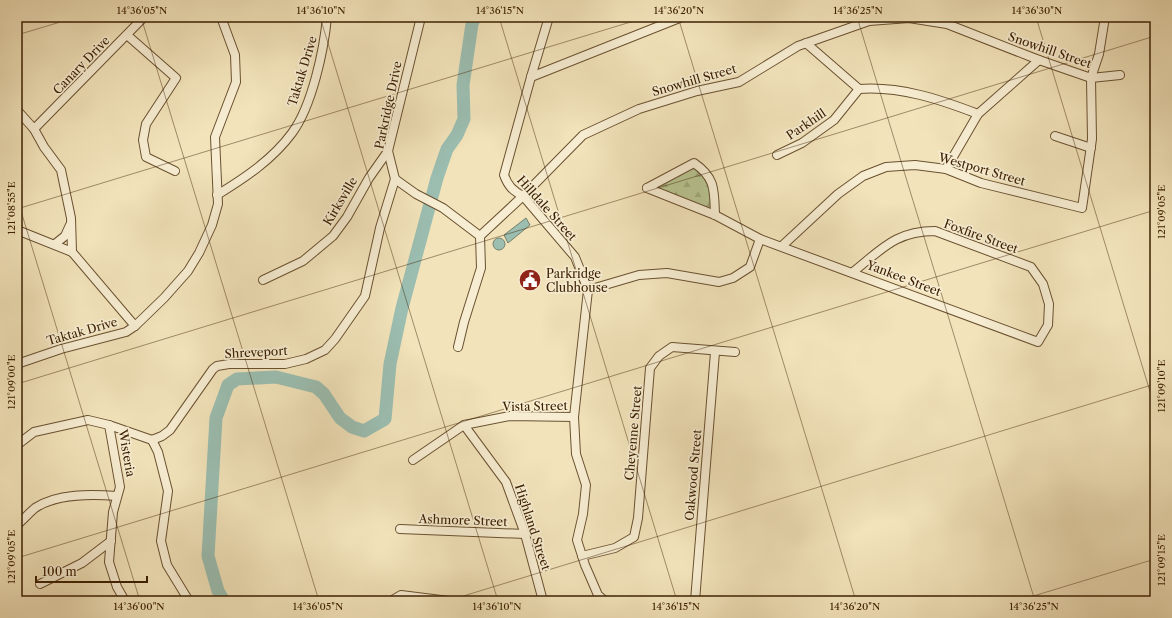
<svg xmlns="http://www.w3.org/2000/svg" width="1172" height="618" font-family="'Libre Caslon Text',serif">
  <defs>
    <pattern id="forest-firs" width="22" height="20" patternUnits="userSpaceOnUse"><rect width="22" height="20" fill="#b8c491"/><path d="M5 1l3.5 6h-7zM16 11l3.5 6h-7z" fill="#9fa87b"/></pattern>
  </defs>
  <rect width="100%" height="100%" fill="#f2e3ba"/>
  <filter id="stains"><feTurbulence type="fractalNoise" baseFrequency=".005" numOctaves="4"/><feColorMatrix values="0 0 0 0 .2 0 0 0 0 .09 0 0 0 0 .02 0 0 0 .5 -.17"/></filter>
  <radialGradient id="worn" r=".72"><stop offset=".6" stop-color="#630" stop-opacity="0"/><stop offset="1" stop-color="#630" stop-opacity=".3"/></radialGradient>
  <!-- forest -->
  <path fill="url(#forest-firs)" stroke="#7a724a" d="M694,163L706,171L715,215L650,188Z"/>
  <!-- water -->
  <g fill="#9bbeb1" stroke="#757f6b">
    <path d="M526,218L530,225L508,243L504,235Z"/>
    <circle cx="499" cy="244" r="6"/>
  </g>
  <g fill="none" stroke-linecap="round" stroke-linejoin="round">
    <!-- river -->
    <path stroke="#9bbeb1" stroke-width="13" d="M224,601L218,591L208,556L216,418L228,385L237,379L276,377L316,387L324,394L340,418L352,427L364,431L385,419L390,364L402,308L437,178L447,149L457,135L464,119L463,85L472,24L475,17"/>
    <!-- minor casing -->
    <g stroke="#6a5130" stroke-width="10">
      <g id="minor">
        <path d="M421,17L388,151L395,179L416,194L443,208L480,236"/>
        <path d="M549,17L531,77L504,175C508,186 513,191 523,196L575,257L588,290L574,417L576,454L586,485L583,514L577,540L585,565L598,595L605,601"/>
        <path d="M127,35L176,78L146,124L143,140L146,157L175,171"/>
        <path d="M806,43L859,89C900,86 939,99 978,114"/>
        <path d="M531,77L682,17"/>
        <path d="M17,110L34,129L44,147L61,170L71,218L72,252"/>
        <path d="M34,129L144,17"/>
        <path d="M1055,136L1091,148"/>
        <path d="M777,155L802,143L834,120L859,89"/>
        <path d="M946,169L978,114L1039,60"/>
        <path d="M647,188L715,215L760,239L1038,342L1048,325L1049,304L1043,284L1031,267L935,231C896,231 882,249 853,272"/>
        <path d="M647,188L694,163C716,178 714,191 715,215"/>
        <path d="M217,195C245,178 273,159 292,133C312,106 324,50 327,17"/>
        <path d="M17,230L72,252L135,326"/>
        <path d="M480,236L523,196L583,135L639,109L697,91L739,82L798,46L869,21L909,18L947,24L1039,60L1091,78L1120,75"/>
        <path d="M55,244L65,236L70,225"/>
        <path d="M782,246L838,194L863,176L886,167L915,165L946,169L981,183L1082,208L1092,139L1091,78L1099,54L1105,17"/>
        <path d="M263,280L303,261L333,236L347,217L369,178L388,151"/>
        <path d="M588,290L639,275L667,273L719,282L733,278L750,267L760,239"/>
        <path d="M458,347L464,322L481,268L480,236"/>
        <path d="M17,364L61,349L126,332L135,326L164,298L188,271L199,253L212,225L218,204L215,137L236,82L235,55L221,17"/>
        <path d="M109,425L120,487L113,512L109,562L117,587L125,601"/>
        <path d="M464,425L506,482L525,534L543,601"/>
        <path d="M152,440L162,436L170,430L213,369L217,366L229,364H285L306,359L325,350L335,339L365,296L380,228L395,179"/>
        <path d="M152,440L158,452L168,491L161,541L167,565L189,601"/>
        <path d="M17,445L34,432L88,420L109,425L152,440"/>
        <path d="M413,460L464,425L510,416L574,417"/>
        <path d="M17,525C23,520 29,513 35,508C57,493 92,494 117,496"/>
        <path d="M400,529L525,534"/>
        <path d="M582,556L615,548L634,537L638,518L650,368L659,356L672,347L735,352"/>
        <path d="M40,584L82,563L111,541"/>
        <path d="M391,601L401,595L449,601"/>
        <path d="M695,601L715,352"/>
      </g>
    </g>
    <!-- minor -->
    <use href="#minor" stroke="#f7edd2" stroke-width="8"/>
  </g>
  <!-- ticks -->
  <path fill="none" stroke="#3c2002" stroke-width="1" stroke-opacity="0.45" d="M141,17L319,601M320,17L498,601M499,17L677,601M678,17L856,601M857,17L1035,601M1036,17L1155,408M17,35L77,17M17,198L140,601M17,209L647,17M17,384L1155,36M17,558L1155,210M447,601L1155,384M1017,601L1155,559"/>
  <!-- icons -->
  <defs>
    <g id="civic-disc" transform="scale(1.15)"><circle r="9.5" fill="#8f2418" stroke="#f7edd2"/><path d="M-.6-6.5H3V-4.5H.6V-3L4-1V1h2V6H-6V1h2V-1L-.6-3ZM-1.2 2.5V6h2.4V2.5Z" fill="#fff"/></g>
  </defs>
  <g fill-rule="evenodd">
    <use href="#civic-disc" x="530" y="280"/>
  </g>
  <g text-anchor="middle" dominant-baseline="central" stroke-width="3.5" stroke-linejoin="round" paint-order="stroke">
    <!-- street labels -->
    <g font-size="12" fill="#3c2002" stroke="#f7edd2">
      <text transform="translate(1050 50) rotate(19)">Snowhill Street</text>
      <text transform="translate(81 65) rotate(-46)">Canary Drive</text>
      <text transform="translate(302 71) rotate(-73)">Taktak Drive</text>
      <text transform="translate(694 80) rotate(-16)">Snowhill Street</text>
      <text transform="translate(388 105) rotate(-78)">Parkridge Drive</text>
      <text transform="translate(806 124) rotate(-34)">Parkhill</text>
      <text transform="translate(982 169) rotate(16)">Westport Street</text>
      <text transform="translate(340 201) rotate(-59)">Kirksville</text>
      <text transform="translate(547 208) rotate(48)">Hilldale Street</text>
      <text transform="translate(981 236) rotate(20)">Foxfire Street</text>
      <text transform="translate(904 278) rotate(21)">Yankee Street</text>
      <text transform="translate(82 331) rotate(-16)">Taktak Drive</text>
      <text transform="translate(256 352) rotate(-3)">Shreveport</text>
      <text transform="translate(535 406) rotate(-1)">Vista Street</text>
      <text transform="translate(633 433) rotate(-85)">Cheyenne Street</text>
      <text transform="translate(127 453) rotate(80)">Wisteria</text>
      <text transform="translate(693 475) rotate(-85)">Oakwood Street</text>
      <text transform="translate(463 520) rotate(2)">Ashmore Street</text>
      <text transform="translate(533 527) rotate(72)">Highland Street</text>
    </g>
    <!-- poi labels -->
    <g font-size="12" fill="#3c2002" stroke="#f7edd2" text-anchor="start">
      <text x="546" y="273">Parkridge<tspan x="546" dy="14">Clubhouse</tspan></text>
    </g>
  </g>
  <!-- margin -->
  <rect width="1172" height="618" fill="none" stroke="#f2e3ba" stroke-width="44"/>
  <!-- scale -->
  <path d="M36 576v6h111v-6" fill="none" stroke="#3c2002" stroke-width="2"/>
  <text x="42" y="576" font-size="12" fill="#3c2002" stroke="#f7edd2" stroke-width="3" paint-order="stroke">100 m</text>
  <rect x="22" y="22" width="1128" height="574" fill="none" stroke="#3c2002" stroke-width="1.5"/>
  <g font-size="10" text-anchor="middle" fill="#3c2002">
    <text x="142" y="14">14°36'05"N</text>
    <text x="321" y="14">14°36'10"N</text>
    <text x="500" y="14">14°36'15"N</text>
    <text x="679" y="14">14°36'20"N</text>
    <text x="858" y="14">14°36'25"N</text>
    <text x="1037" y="14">14°36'30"N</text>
    <text transform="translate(11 208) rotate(-90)" y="4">121°08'55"E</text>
    <text transform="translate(1161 212) rotate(-90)" y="4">121°09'05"E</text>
    <text transform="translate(11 382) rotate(-90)" y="4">121°09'00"E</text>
    <text transform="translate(1161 386) rotate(-90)" y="4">121°09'10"E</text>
    <text transform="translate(11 557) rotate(-90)" y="4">121°09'05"E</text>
    <text transform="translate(1161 560) rotate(-90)" y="4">121°09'15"E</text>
    <text x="139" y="610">14°36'00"N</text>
    <text x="318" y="610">14°36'05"N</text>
    <text x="497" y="610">14°36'10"N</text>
    <text x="676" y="610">14°36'15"N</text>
    <text x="855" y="610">14°36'20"N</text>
    <text x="1034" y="610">14°36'25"N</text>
  </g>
  <rect width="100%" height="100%" filter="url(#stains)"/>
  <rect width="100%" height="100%" fill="url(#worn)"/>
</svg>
